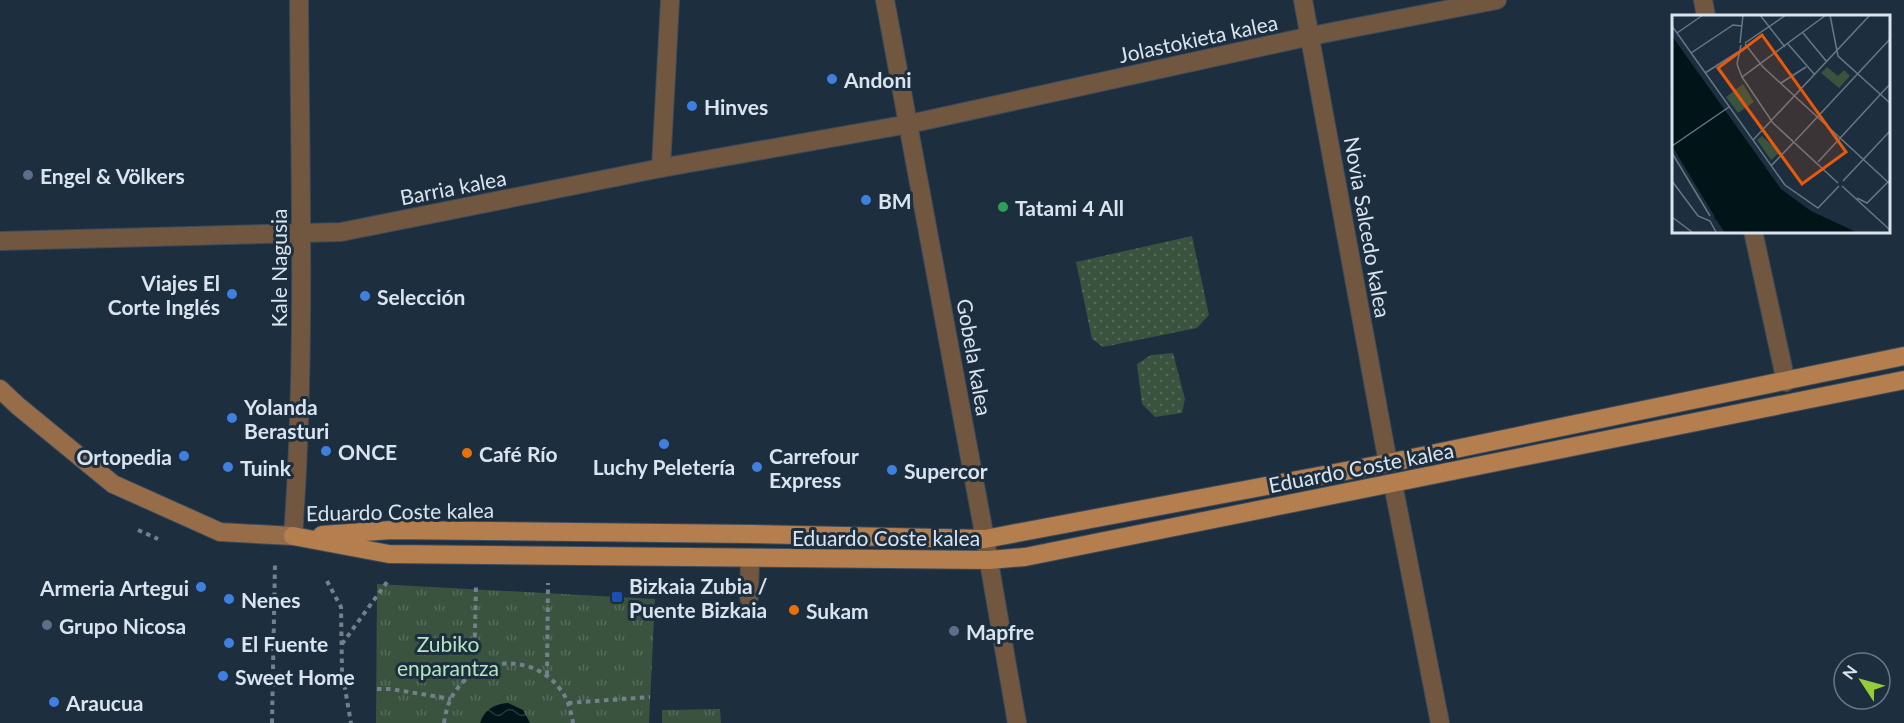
<svg xmlns="http://www.w3.org/2000/svg" width="1904" height="723" font-family="Lato,sans-serif">
  <defs>
    <pattern id="grass-dots" width="8" height="8" patternUnits="userSpaceOnUse" patternTransform="scale(1.5)"><rect width="8" height="8" fill="#39533f"/><path d="M2 2h.1M6 6h.1" fill="none" stroke="#556c5b" stroke-width="1.8" stroke-linecap="round"/></pattern>
    <pattern id="park-tufts" width="24" height="20" patternUnits="userSpaceOnUse" patternTransform="scale(1.5)"><rect width="24" height="20" fill="#39533f"/><path d="M3 7l-1-3M5 7V3M7 7l1-3M15 17l-1-3M17 17v-4M19 17l1-3" fill="none" stroke="#556c5b"/></pattern>
    <pattern id="water-waves" width="16" height="10" patternUnits="userSpaceOnUse" patternTransform="scale(1.5)"><rect width="16" height="10" fill="#011518"/><path d="M0 5q4-4 8 0t8 0" fill="none" stroke="#25373a"/></pattern>
  </defs>
  <rect width="100%" height="100%" fill="#1d2e3f"/>
  <!-- grass -->
  <g fill="url(#grass-dots)">
    <path d="M1192,236L1209,315L1197,328L1103,347L1092,339L1076,262Z"/>
    <path d="M1173,353L1185,399L1182,413L1155,417L1142,404L1137,364L1151,355Z"/>
  </g>
  <!-- park -->
  <g fill="url(#park-tufts)">
    <path d="M377,584L655,599L649,723H376Z"/>
    <path d="M720,709L721,723H662V710Z"/>
  </g>
  <!-- water -->
  <path fill="url(#water-waves)" d="M508,703L523,710L530,723H480C484,710 494,704 508,703Z"/>
  <g fill="none" stroke-linecap="round" stroke-linejoin="round">
    <!-- street casing -->
    <g stroke="#3b4b5b" stroke-width="20">
      <g id="street">
        <path d="M885,0L985,539L1017,723"/>
        <path d="M1303,0L1388,463"/>
        <path d="M1703,0L1706,16"/>
        <path d="M661,168L670,0"/>
        <path d="M1753,231L1786,382"/>
        <path d="M0,241L341,232L661,168L909,124L1311,36L1497,0"/>
        <path d="M1393,484L1440,723"/>
        <path d="M293,536C306,358 300,179 299,0"/>
        <path d="M749,598L750,558"/>
      </g>
    </g>
    <!-- secondary casing -->
    <g stroke="#3b4b5b" stroke-width="20">
      <path id="secondary" d="M0,389L18,406L113,484L220,532L293,536"/>
    </g>
    <!-- primary casing -->
    <g stroke="#3b4b5b" stroke-width="20">
      <g id="primary">
        <path d="M322,535L391,530L750,534L985,539L1388,463L1904,356"/>
        <path d="M293,536L389,554L989,560L1025,557L1904,380"/>
      </g>
    </g>
    <!-- path -->
    <g stroke="#73818f" stroke-width="4" stroke-dasharray="4.5 4.5" stroke-linecap="butt">
      <path d="M138,530L158,539"/>
      <path d="M327,581L341,607L342,671L351,723"/>
      <path d="M342,644L387,582"/>
      <path d="M474,673L476,584"/>
      <path d="M547,675L548,583"/>
      <path d="M377,689H391L451,699"/>
      <path d="M568,703L650,697"/>
      <path d="M272,723L275,564"/>
      <path d="M444,723C446,710 449,699 457,689C482,655 535,655 560,689C568,699 571,711 573,723"/>
    </g>
    <!-- street -->
    <use href="#street" stroke="#715640" stroke-width="18"/>
    <!-- secondary -->
    <use href="#secondary" stroke="#976d49" stroke-width="18"/>
    <!-- primary -->
    <use href="#primary" stroke="#b47e4e" stroke-width="18"/>
  </g>
  <!-- markers -->
  <g fill="#3f7fe0" stroke="#1d2e3f" stroke-width="2">
    <circle cx="832" cy="79" r="6"/>
    <circle cx="692" cy="106" r="6"/>
    <circle cx="866" cy="200" r="6"/>
    <circle cx="232" cy="294" r="6"/>
    <circle cx="365" cy="296" r="6"/>
    <circle cx="232" cy="418" r="6"/>
    <circle cx="664" cy="444" r="6"/>
    <circle cx="326" cy="451" r="6"/>
    <circle cx="184" cy="456" r="6"/>
    <circle cx="228" cy="467" r="6"/>
    <circle cx="757" cy="467" r="6"/>
    <circle cx="892" cy="470" r="6"/>
    <circle cx="201" cy="587" r="6"/>
    <circle cx="229" cy="599" r="6"/>
    <circle cx="229" cy="643" r="6"/>
    <circle cx="223" cy="676" r="6"/>
    <circle cx="54" cy="702" r="6"/>
  </g>
  <g fill="#5c6f8a" stroke="#1d2e3f" stroke-width="2">
    <circle cx="28" cy="175" r="6"/>
    <circle cx="47" cy="625" r="6"/>
    <circle cx="954" cy="631" r="6"/>
  </g>
  <circle fill="#2e9e5b" stroke="#1d2e3f" stroke-width="2" cx="1003" cy="207" r="6"/>
  <g fill="#e8710a" stroke="#1d2e3f" stroke-width="2">
    <circle cx="467" cy="453" r="6"/>
    <circle cx="794" cy="610" r="6"/>
  </g>
  <rect fill="#1a4fb4" stroke="#1d2e3f" stroke-width="2" x="611" y="591" width="12" height="12" rx="3"/>
  <g text-anchor="middle" dominant-baseline="central" stroke-width="6" stroke-linejoin="round" paint-order="stroke">
    <!-- street labels -->
    <g font-size="21" fill="#d9e4ef" stroke="#1d2e3f">
      <text transform="translate(1198 38) rotate(-12)">Jolastokieta kalea</text>
      <text transform="translate(453 187) rotate(-11)">Barria kalea</text>
      <text transform="translate(1368 227) rotate(80)">Novia Salcedo kalea</text>
      <text transform="translate(278 268) rotate(-90)">Kale Nagusia</text>
      <text transform="translate(975 357) rotate(80)">Gobela kalea</text>
      <text transform="translate(1361 467) rotate(-11)">Eduardo Coste kalea</text>
      <text transform="translate(400 511) rotate(-1)">Eduardo Coste kalea</text>
      <text x="886" y="537">Eduardo Coste kalea</text>
    </g>
    <!-- poi labels -->
    <g font-size="21" font-weight="bold" fill="#d9e4ef" stroke="#1d2e3f" text-anchor="start">
      <text x="844" y="79">Andoni</text>
      <text x="704" y="106">Hinves</text>
      <text x="40" y="175">Engel &amp; Völkers</text>
      <text x="878" y="200">BM</text>
      <text x="1015" y="207">Tatami 4 All</text>
      <text x="220" y="282" text-anchor="end">Viajes El<tspan x="220" dy="24">Corte Inglés</tspan></text>
      <text x="377" y="296">Selección</text>
      <text x="244" y="406">Yolanda<tspan x="244" dy="24">Berasturi</tspan></text>
      <text x="338" y="451">ONCE</text>
      <text x="479" y="453">Café Río</text>
      <text x="769" y="455">Carrefour<tspan x="769" dy="24">Express</tspan></text>
      <text x="172" y="456" text-anchor="end">Ortopedia</text>
      <text x="664" y="466" text-anchor="middle">Luchy Peletería</text>
      <text x="240" y="467">Tuink</text>
      <text x="904" y="470">Supercor</text>
      <text x="629" y="585">Bizkaia Zubia /<tspan x="629" dy="24">Puente Bizkaia</tspan></text>
      <text x="189" y="587" text-anchor="end">Armeria Artegui</text>
      <text x="241" y="599">Nenes</text>
      <text x="806" y="610">Sukam</text>
      <text x="59" y="625">Grupo Nicosa</text>
      <text x="966" y="631">Mapfre</text>
      <text x="241" y="643">El Fuente</text>
      <text x="235" y="676">Sweet Home</text>
      <text x="66" y="702">Araucua</text>
    </g>
    <!-- park labels -->
    <g font-size="21" fill="#b2e7be" stroke="#1d2e3f">
      <text x="448" y="643">Zubiko<tspan x="448" dy="24">enparantza</tspan></text>
    </g>
  </g>
  <!-- overview -->
  <g transform="translate(1672 15)">
    <rect width="218" height="218" fill="#1d2e3f"/>
    <path d="M155,52L166,61L172,55L178,61L167,73L149,58ZM71,69L82,87L66,98L54,82ZM90,121L108,137L99,145L85,125Z" fill="#39533f"/>
    <path d="M0,21L109,174L139,196L184,217H52L0,131Z" fill="#011518"/>
    <path fill="none" stroke="#011518" stroke-width="3" d="M0,77L15,98L56,187L57,217M43,204L97,159"/>
    <path fill="none" stroke="#687785" stroke-width="1.5" d="M88,0L113,32M158,0L166,41L218,88M0,11L113,170L146,193L167,171M5,18L31,0M131,18L155,47M68,28L71,0M73,28L114,0M73,29L91,52L218,169M116,29L143,60M69,30L65,49L70,62L154,0M19,38L61,10L70,11M33,58L66,37M70,62L101,108L166,168M109,68L134,52M81,125L198,0M123,126L218,24M0,131L57,92M0,138L38,201M146,147L218,69M99,151L122,127M0,166L26,201L38,206L44,217M171,166L218,116M170,171L218,215M185,183L195,188L217,166M0,202L20,217"/>
    <path fill="#e8590c" fill-opacity="0.15" stroke="#e8590c" stroke-width="3" d="M90,20L174,137L130,169L46,53Z"/>
    <rect width="218" height="218" fill="none" stroke="#d9e4ef" stroke-width="3"/>
  </g>
  <!-- north arrow -->
  <g transform="translate(1862 681) rotate(306)"><circle r="28" fill="#1d2e3f" stroke="#687785" stroke-width="1.5"/>
  <path d="M0-4.5L10 22L0 15L-10 22Z" fill="#96cc3a"/>
  <text y="-9" font-size="16" font-weight="bold" text-anchor="middle" fill="#d9e4ef">N</text>
  </g>
</svg>
